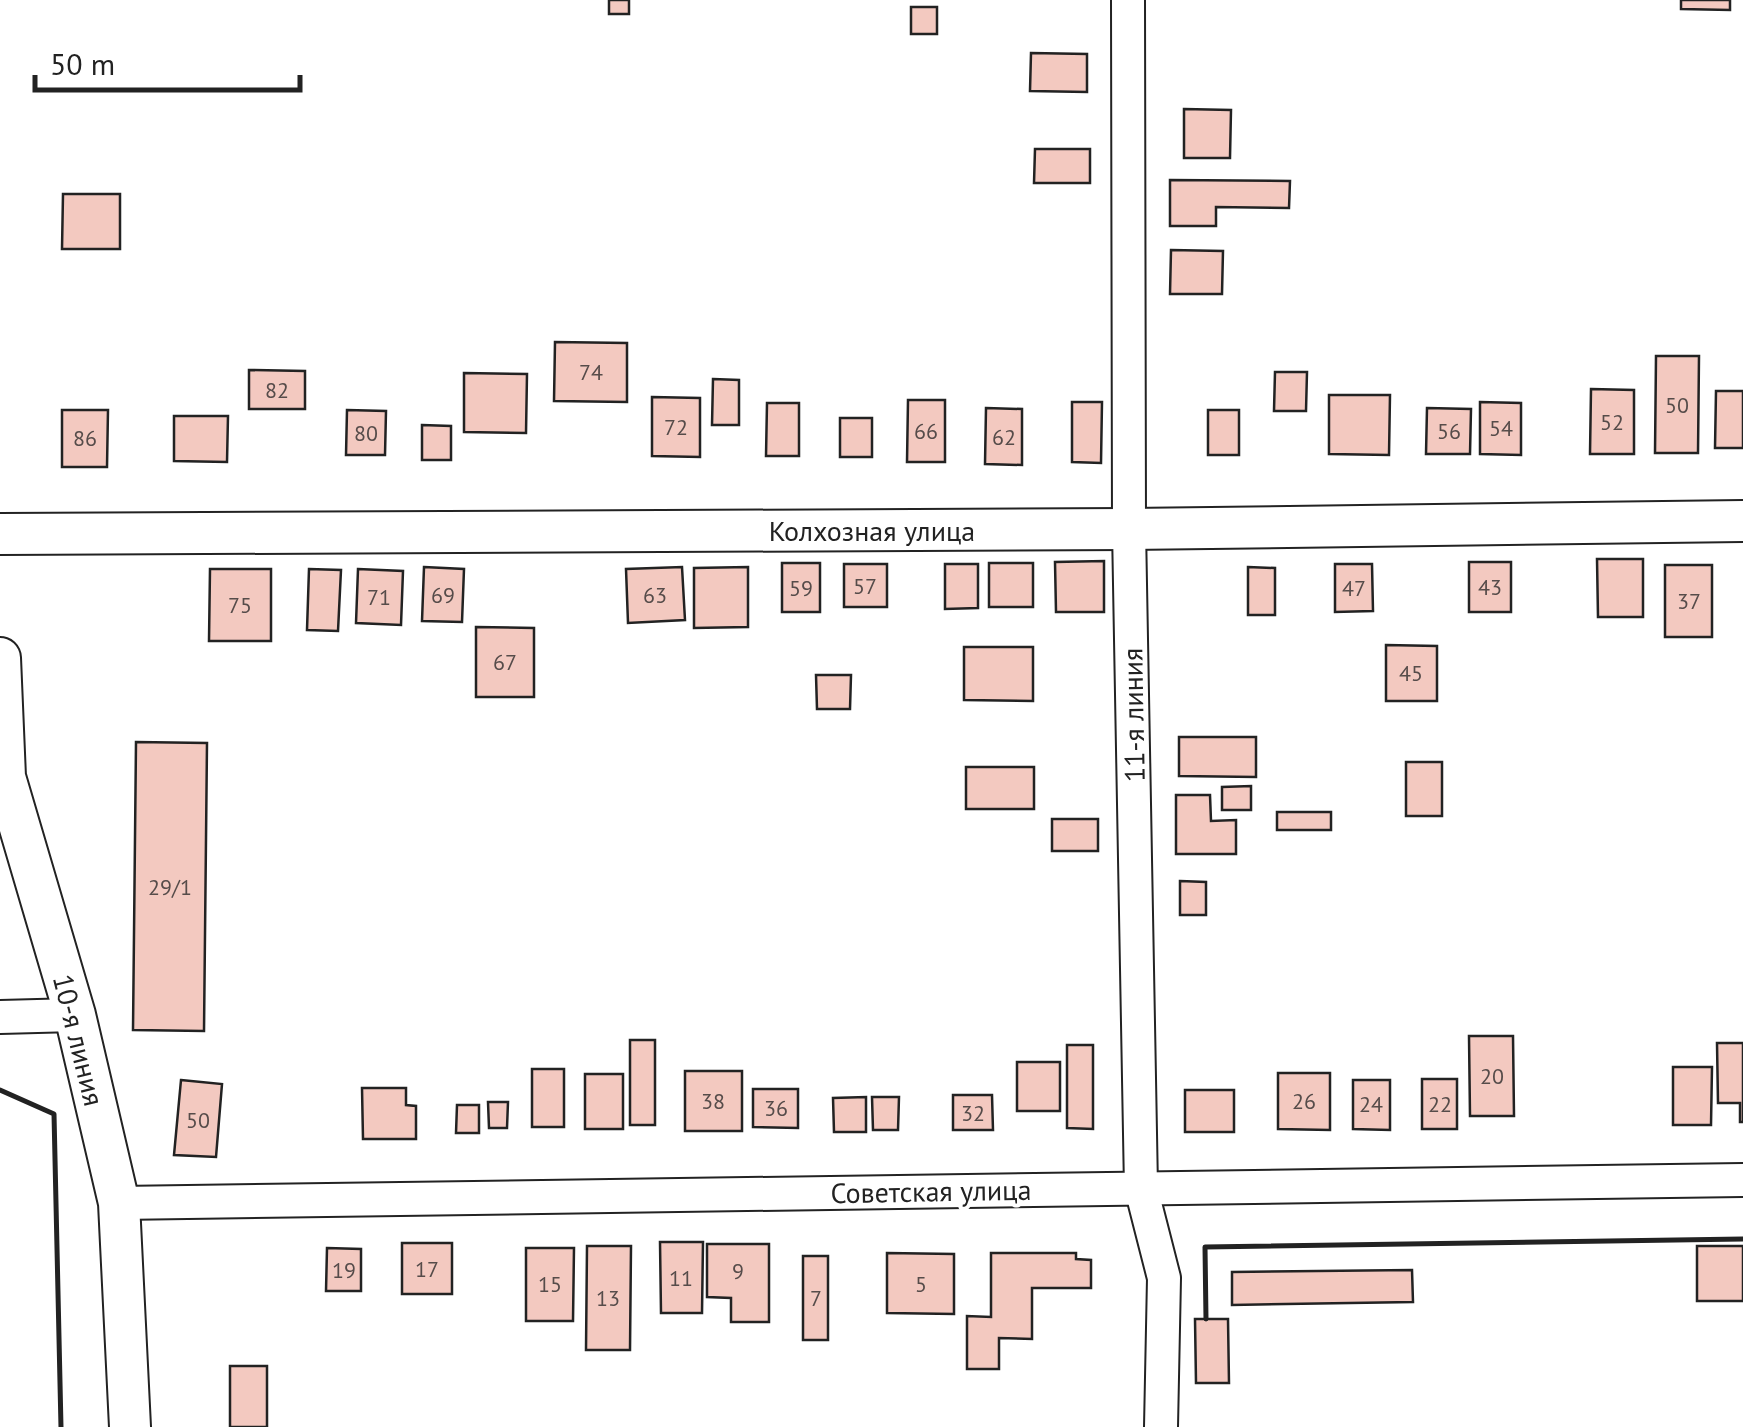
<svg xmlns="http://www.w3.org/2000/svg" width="1743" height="1427" font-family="'PT Sans',sans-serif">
  <rect width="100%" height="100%" fill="#fff"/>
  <!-- building -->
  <g fill="#f3c9c0" stroke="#222" stroke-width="2.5">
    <rect x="609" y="0" width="20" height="14"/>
    <path d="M1681,0H1730V10L1681,9Z"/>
    <rect x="911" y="7" width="26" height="27"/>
    <path d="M1031,53L1087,54V92L1030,91Z"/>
    <path d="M1184,109L1231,110L1230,158H1184Z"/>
    <path d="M1035,149H1090V183H1034Z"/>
    <path d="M1170,180L1290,181L1289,208L1216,207V226H1170Z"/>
    <path d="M63,194H120V249H62Z"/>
    <path d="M1171,250L1223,251L1222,294H1170Z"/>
    <path d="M555,342L627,343V402L554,401Z"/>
    <path d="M1656,356H1699L1698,453H1655Z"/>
    <path d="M249,370L305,371V409H249Z"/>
    <path d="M1275,372H1307L1306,411H1274Z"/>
    <path d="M464,373L527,374L526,433L464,432Z"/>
    <path d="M713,379L739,380V425H712Z"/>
    <path d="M1591,389L1634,390V454H1590Z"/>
    <path d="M1716,391H1743V448H1715Z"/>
    <path d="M1329,395H1390L1389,455L1329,454Z"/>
    <path d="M652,397L700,398V457L652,456Z"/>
    <path d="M908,400H945V462H907Z"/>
    <path d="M1072,402H1102L1101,463L1072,462Z"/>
    <path d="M1480,402L1521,403V455L1480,454Z"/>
    <path d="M767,403H799V456H766Z"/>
    <path d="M986,408L1022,409V465L985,464Z"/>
    <path d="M1427,408L1471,409L1470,454H1426Z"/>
    <path d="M62,410H108L107,467H62Z"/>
    <path d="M347,410L386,411L385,455H346Z"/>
    <rect x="1208" y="410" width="31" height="45"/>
    <path d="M174,416H228L227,462L174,461Z"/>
    <rect x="840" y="418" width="32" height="39"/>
    <path d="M422,425L451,426V460H422Z"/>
    <path d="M1597,559H1643V617H1598Z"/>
    <path d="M1104,561V612H1056L1055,562Z"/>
    <rect x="1469" y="562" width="42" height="50"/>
    <rect x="782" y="563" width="38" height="49"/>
    <rect x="989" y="563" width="44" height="44"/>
    <rect x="844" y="564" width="43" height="43"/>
    <path d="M945,564H978V608L945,609Z"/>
    <path d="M1335,564H1372L1373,611L1335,612Z"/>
    <rect x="1665" y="565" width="47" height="72"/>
    <path d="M424,567L464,569L462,622L422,621Z"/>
    <path d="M682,567L685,620L628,623L626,569Z"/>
    <path d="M748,567V627L694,628V568Z"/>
    <path d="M1248,567L1275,568V615H1248Z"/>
    <path d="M210,569H271V641H209Z"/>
    <path d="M309,569L341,570L338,631L307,630Z"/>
    <path d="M358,569L403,571L401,625L356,623Z"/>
    <path d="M476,627L534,628V697H476Z"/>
    <path d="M1386,645L1437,646V701H1386Z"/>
    <path d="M964,647H1033V701L964,700Z"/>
    <path d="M816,675H851L850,709H817Z"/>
    <path d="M1179,737H1256V777L1179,776Z"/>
    <path d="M136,742L207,743L204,1031L133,1030Z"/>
    <rect x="1406" y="762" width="36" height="54"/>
    <rect x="966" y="767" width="68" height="42"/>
    <path d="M1251,786V810H1222V787Z"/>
    <path d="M1176,795H1210L1211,821L1236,820V854H1176Z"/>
    <rect x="1277" y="812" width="54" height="18"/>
    <rect x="1052" y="819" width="46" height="32"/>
    <path d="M1180,881L1206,882V915H1180Z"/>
    <path d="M1469,1036H1513L1514,1116H1470Z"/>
    <rect x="630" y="1040" width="25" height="85"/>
    <path d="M1717,1043H1743V1122H1740V1103H1718Z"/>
    <path d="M1067,1045H1093V1129L1067,1128Z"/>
    <rect x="1017" y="1062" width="43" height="49"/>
    <path d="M1673,1067H1712L1711,1125H1673Z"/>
    <rect x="532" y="1069" width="32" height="58"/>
    <rect x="685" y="1071" width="57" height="60"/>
    <path d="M1278,1073H1330V1130L1278,1129Z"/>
    <rect x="585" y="1074" width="38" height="55"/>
    <rect x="1422" y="1079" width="35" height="50"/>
    <path d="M181,1080L222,1084L216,1157L174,1155Z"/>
    <path d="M1353,1080H1390V1130L1353,1129Z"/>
    <path d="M362,1088H406V1105L416,1106V1139H363Z"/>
    <path d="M753,1089H798V1128L753,1127Z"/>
    <rect x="1185" y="1090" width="49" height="42"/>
    <path d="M953,1095H992L993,1130H953Z"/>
    <path d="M866,1097V1132H834L833,1098Z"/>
    <path d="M872,1097H899L898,1130H873Z"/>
    <path d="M488,1102H508L507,1128H489Z"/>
    <path d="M457,1105H479V1133H456Z"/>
    <path d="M660,1242H703L702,1313H661Z"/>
    <rect x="402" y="1243" width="50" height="51"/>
    <path d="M707,1244H769V1322H731V1298L707,1297Z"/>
    <path d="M587,1246H631L630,1350H586Z"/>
    <rect x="1697" y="1246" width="46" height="55"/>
    <path d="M327,1248L361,1249V1291H326Z"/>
    <path d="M526,1248H574L573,1321H526Z"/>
    <path d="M887,1253L954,1254V1314L887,1313Z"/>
    <path d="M991,1253H1076V1259L1091,1260V1288H1032V1339L999,1338V1369H967V1316L991,1317Z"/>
    <rect x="803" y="1256" width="25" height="84"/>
    <path d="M1412,1270L1413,1302L1232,1305V1272Z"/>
    <path d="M1195,1319H1228L1229,1383H1196Z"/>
    <rect x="230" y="1366" width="37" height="61"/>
  </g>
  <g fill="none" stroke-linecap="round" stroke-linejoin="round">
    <!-- minor casing -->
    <g stroke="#222" stroke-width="36">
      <g id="minor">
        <path d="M1128,0L1129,529L1141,1188L1164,1278L1161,1427"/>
        <path d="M0,1017L75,1015"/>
        <path d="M119,1203L1743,1180"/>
      </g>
    </g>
    <!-- tertiary casing -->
    <g stroke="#222" stroke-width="44">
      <g id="tertiary">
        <path d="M0,534L1129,529L1743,521"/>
        <path d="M0,658L5,777L75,1015L119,1203L130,1427"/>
      </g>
    </g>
    <!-- minor -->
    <use href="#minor" stroke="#fff" stroke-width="32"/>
    <!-- tertiary -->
    <use href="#tertiary" stroke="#fff" stroke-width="40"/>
    <!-- wall -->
    <g stroke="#222" stroke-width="5">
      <path d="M0,1090L54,1114L61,1427"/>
      <path d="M1206,1319L1205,1247L1743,1239"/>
    </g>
  </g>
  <g text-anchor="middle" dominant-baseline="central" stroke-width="8" stroke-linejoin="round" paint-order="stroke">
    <!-- number labels -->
    <g font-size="22" fill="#564c4a">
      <text x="591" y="372">74</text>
      <text x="277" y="390">82</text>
      <text x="1677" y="405">50</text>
      <text x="1612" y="422">52</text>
      <text x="676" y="427">72</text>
      <text x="1501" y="428">54</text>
      <text x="926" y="431">66</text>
      <text x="1449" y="431">56</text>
      <text x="366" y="433">80</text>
      <text x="1004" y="437">62</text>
      <text x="85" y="438">86</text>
      <text x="865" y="586">57</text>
      <text x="1490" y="587">43</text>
      <text x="801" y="588">59</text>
      <text x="1354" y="588">47</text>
      <text x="443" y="595">69</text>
      <text x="655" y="595">63</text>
      <text x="379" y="597">71</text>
      <text x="1689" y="601">37</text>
      <text x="240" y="605">75</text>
      <text x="505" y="662">67</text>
      <text x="1411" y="673">45</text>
      <text x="170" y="887">29/1</text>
      <text x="1492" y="1076">20</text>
      <text x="713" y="1101">38</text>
      <text x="1304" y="1101">26</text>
      <text x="1371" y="1104">24</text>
      <text x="1440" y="1104">22</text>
      <text x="776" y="1108">36</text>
      <text x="973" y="1113">32</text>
      <text x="198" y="1120">50</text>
      <text x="427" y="1269">17</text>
      <text x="344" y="1270">19</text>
      <text x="738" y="1271">9</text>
      <text x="681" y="1278">11</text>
      <text x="550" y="1284">15</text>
      <text x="921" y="1284">5</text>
      <text x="608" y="1298">13</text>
      <text x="816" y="1298">7</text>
    </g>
    <!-- street labels -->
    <g font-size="28" fill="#222" stroke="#fff">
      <text x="872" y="530">Колхозная улица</text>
      <text transform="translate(1133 715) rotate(-91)">11-я линия</text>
      <text transform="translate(79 1040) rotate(76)">10-я линия</text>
      <text transform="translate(931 1191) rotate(-1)">Советская улица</text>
    </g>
  </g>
  <!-- scale -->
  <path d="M35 75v15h265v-15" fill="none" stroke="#222222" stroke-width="5"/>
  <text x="50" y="75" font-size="30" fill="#222222" stroke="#ffffff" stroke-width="8" paint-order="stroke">50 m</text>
</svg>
